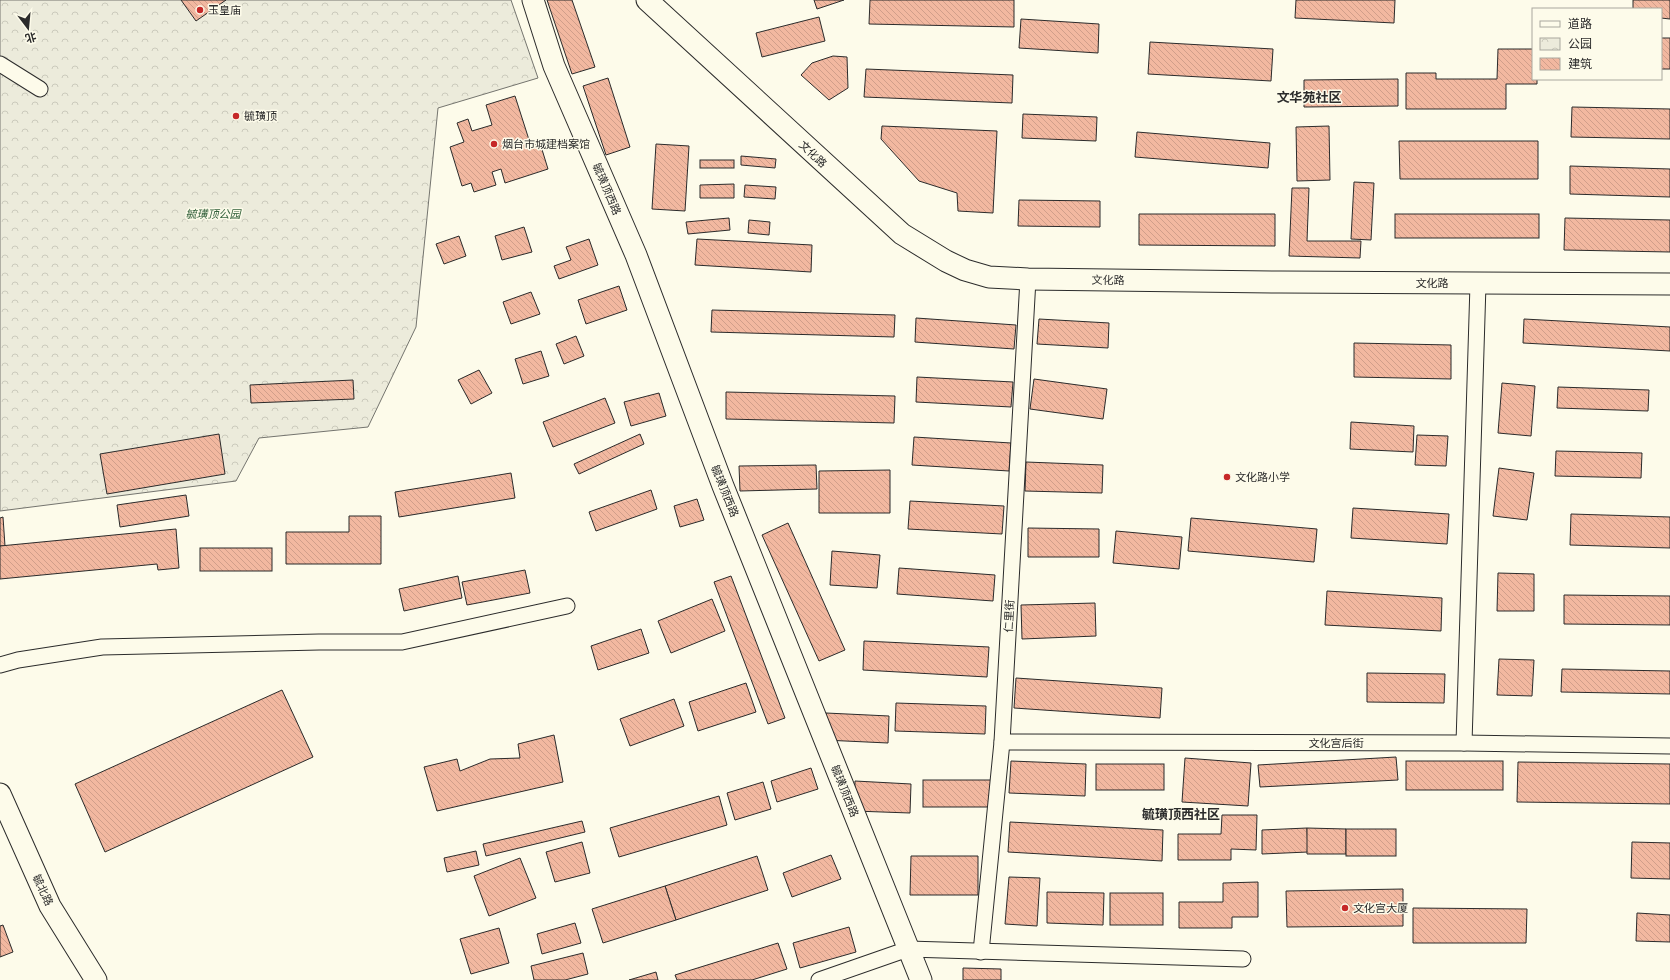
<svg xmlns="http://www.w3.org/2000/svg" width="1670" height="980" font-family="'PT Serif','Noto Sans SC',serif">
  <defs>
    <pattern id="park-crowns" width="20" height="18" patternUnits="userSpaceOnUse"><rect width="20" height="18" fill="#ecebdb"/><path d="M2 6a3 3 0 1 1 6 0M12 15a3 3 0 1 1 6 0" fill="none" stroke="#cbcabc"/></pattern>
    <pattern id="building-back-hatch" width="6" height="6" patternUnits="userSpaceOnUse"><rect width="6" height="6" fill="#f2b8a0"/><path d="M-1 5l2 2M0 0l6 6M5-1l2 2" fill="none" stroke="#d09e8a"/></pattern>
  </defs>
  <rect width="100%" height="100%" fill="#fdfbea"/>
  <!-- park -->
  <path fill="url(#park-crowns)" stroke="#74746e" d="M0,0H511L538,78L438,108L416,327L368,427L259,438L236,481L0,511Z"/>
  <!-- building -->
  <g fill="url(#building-back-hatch)" stroke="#2b2b2b">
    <path d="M181,0H226L196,21Z"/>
    <path d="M547,0H572L595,67L572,74Z"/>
    <path d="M814,0H844L817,9Z"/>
    <path d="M870,0H1014V27L869,24Z"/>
    <path d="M1296,0H1395L1394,23L1295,18Z"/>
    <path d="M1633,0H1670V19L1661,18V9H1633Z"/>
    <path d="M819,17L825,41L762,57L756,33Z"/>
    <path d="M1021,19L1099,24L1098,53L1019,48Z"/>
    <rect x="1661" y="38" width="9" height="31"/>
    <path d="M1150,42L1273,49L1271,81L1148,74Z"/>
    <path d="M1498,49H1533V79H1537V84H1506V109H1406V73H1436V79H1497Z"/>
    <path d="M833,56L847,57L848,88L829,100L801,75L812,63Z"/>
    <path d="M866,69L1013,75L1012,103L864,97Z"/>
    <path d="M608,78L630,147L606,155L583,86Z"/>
    <path d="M1398,79V106L1304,107V80Z"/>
    <path d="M515,96L531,146L540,143L548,169L505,183L501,169L492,172L496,185L474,192L471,183L462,186L450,147L464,142L457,123L468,119L472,131L492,125L486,105Z"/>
    <path d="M1572,107L1670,109V139L1571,137Z"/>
    <path d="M1023,114L1097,117L1096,141L1022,138Z"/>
    <path d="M882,126L997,131L993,213L958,211L957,193L919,181L881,139Z"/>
    <path d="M1329,126L1330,180L1297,181L1296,127Z"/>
    <path d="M1137,132L1270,143L1268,168L1135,157Z"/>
    <path d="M1399,141H1538V179H1400Z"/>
    <path d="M656,144L689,146L685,211L652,209Z"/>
    <path d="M741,156L776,159L775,168L741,165Z"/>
    <rect x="700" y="160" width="34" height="8"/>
    <path d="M1570,166L1670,169V197L1570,194Z"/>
    <path d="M1354,182L1374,183L1371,240L1351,239Z"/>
    <path d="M734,184V198H700V185Z"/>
    <path d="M745,185L776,187L775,199L744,197Z"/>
    <path d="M1292,188H1309L1307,241H1361L1360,258L1289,256Z"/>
    <path d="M1019,200L1100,201V227L1018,226Z"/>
    <path d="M1139,214H1275V246L1139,245Z"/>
    <rect x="1395" y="214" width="144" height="24"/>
    <path d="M729,218L730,230L688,234L686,222Z"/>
    <path d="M1565,218L1670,220V252L1564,250Z"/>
    <path d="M749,220L770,222L769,235L748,233Z"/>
    <path d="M524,227L532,252L502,260L495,236Z"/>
    <path d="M459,236L466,256L444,264L436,244Z"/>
    <path d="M589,239L598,265L559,279L554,266L571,260L566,247Z"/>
    <path d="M697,239L812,245L811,272L695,265Z"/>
    <path d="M619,286L627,310L586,324L578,300Z"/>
    <path d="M531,292L540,314L511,324L503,302Z"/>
    <path d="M712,310L895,315L894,337L711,332Z"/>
    <path d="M916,318L1016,325L1014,349L915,342Z"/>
    <path d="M1039,319L1109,323L1108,348L1037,344Z"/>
    <path d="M1524,319L1670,327V351L1523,343Z"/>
    <path d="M576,336L584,356L564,364L556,344Z"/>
    <path d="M1354,343L1451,345V379L1354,377Z"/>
    <path d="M541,351L549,376L523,384L515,359Z"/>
    <path d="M479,370L492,393L471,404L458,380Z"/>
    <path d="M917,377L1013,382L1011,407L916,402Z"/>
    <path d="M1034,379L1107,389L1103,419L1030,409Z"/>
    <path d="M353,380L354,399L251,403L250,385Z"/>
    <path d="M1502,383L1535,386L1531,436L1498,433Z"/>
    <path d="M1558,387L1649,390L1648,411L1557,408Z"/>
    <path d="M726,392L895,396L894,423L726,419Z"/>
    <path d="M659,393L666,416L631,426L624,402Z"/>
    <path d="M605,398L615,423L553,447L543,422Z"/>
    <path d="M1351,422L1414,426L1413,452L1350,449Z"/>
    <path d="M219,434L225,474L107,494L100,454Z"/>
    <path d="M640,434L644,444L579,474L574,464Z"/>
    <path d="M1417,435L1448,436L1446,466L1415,465Z"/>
    <path d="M914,437L1011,443L1009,471L912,465Z"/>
    <path d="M1556,451L1642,453L1641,478L1555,476Z"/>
    <path d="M1026,462L1103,465L1102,493L1025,491Z"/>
    <path d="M816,465L817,489L740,491L739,466Z"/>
    <path d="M1499,468L1534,473L1527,520L1493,516Z"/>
    <path d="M890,470V513H819V471Z"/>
    <path d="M511,473L515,498L399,517L395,492Z"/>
    <path d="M651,490L657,509L596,531L589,512Z"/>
    <path d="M186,495L189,516L120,527L117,505Z"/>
    <path d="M697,499L704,520L680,527L674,506Z"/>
    <path d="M910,501L1004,506L1002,534L908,529Z"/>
    <path d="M1353,508L1449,514L1447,544L1351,538Z"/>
    <path d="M1571,514L1670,517V548L1570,545Z"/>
    <path d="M349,516H381V564H286V532H349Z"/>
    <path d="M3,517L5,546H0V518Z"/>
    <path d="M1191,518L1317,529L1314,562L1188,551Z"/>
    <path d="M788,523L845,650L819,661L762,535Z"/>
    <path d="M1028,528L1099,529V557H1028Z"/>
    <path d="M176,529L179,568L158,570L157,564L0,579V546Z"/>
    <path d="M1116,531L1182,537L1179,569L1113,563Z"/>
    <rect x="200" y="548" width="72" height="23"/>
    <path d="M832,551L880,555L877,588L830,585Z"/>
    <path d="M899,568L995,575L993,601L897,594Z"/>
    <path d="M525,570L530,593L467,605L462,582Z"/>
    <path d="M1498,573L1534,574V611H1497Z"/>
    <path d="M458,576L462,598L404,611L399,589Z"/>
    <path d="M731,576L785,718L768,724L714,582Z"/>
    <path d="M1327,591L1442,598L1441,631L1325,625Z"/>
    <path d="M1564,595L1670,596V625L1564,624Z"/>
    <path d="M712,599L725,631L671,653L658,621Z"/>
    <path d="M1095,603L1096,636L1022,639L1021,605Z"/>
    <path d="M641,629L649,653L598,670L591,646Z"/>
    <path d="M864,641L989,647L987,677L863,670Z"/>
    <path d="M1499,659L1534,660L1532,696L1497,695Z"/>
    <path d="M1562,669L1670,671V694L1561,692Z"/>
    <path d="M1367,673L1445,674L1444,703L1367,702Z"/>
    <path d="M1016,678L1162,688L1160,718L1014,708Z"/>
    <path d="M746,683L756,712L698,731L689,702Z"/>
    <path d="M282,690L313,757L105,852L75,784Z"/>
    <path d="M674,699L684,726L630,746L620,719Z"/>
    <path d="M896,703L986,706L985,734L895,731Z"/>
    <path d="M826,713L889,716L888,743L824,740Z"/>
    <path d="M554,735L563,782L437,811L424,767L457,759L460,771L490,759L520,758L518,744Z"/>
    <path d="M1396,757L1398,780L1260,787L1258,765Z"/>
    <path d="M1185,758L1251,763L1248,806L1182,802Z"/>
    <path d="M1011,761L1086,764L1085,796L1009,793Z"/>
    <rect x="1406" y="761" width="97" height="29"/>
    <path d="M1518,762L1670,764V804L1517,802Z"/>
    <rect x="1096" y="764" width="68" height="26"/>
    <path d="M811,768L818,789L777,802L771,781Z"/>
    <rect x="923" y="780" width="68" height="27"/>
    <path d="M855,781L911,784L910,813L854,811Z"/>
    <path d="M763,782L771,809L735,820L727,793Z"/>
    <path d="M719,796L727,825L619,857L610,828Z"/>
    <path d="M1222,815H1257L1256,850L1231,849V860H1178V834H1221Z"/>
    <path d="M582,821L585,832L486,856L483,844Z"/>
    <path d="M1010,822L1163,830L1162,861L1008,852Z"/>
    <path d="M1307,828L1308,852L1262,854V830Z"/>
    <path d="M1307,828L1346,829V854H1307Z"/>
    <rect x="1346" y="829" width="50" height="27"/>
    <path d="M582,842L590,873L555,882L546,852Z"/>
    <path d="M1632,842L1670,843V879L1631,878Z"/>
    <path d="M476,851L479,865L447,872L444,858Z"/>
    <path d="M831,855L841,879L792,897L783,873Z"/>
    <path d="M757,856L768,890L676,920L665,886Z"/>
    <path d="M911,856H978V895H910Z"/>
    <path d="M520,858L536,898L489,916L474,876Z"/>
    <path d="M1009,877L1040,878L1037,926L1005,924Z"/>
    <path d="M1258,882V917H1232V928H1179V902H1223V883Z"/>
    <path d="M665,886L676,920L603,943L592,909Z"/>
    <path d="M1403,889V926L1287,927L1286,891Z"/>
    <path d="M1047,892L1104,893L1103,925L1047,923Z"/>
    <rect x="1110" y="893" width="53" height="32"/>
    <path d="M1413,908L1527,909L1526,943H1413Z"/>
    <path d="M1637,913L1670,915V942L1636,941Z"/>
    <path d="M575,923L581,943L542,954L537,934Z"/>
    <path d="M3,925L13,952L0,957V926Z"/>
    <path d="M849,927L856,952L800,968L793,943Z"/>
    <path d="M499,928L509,963L471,974L460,939Z"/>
    <path d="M778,943L787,969L752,980H677L675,975Z"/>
    <path d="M583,953L588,974L565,980H534L531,966Z"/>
    <path d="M963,968L1001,969V980H963Z"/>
    <path d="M656,972L658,980H629Z"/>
  </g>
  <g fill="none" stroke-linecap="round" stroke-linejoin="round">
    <!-- street casing -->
    <g stroke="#2b2b2b" stroke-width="17">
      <g id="street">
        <path d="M0,64L40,89"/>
        <path d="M0,665L18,660L102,647L319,642H402L567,606"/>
        <path d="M1002,742L1464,743L1670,746"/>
        <path d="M1464,743L1478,284"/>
        <path d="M981,952L1002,742L1028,279"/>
        <path d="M819,980L908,949L1243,959"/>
      </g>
    </g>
    <!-- secondary casing -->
    <g stroke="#2b2b2b" stroke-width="23">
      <g id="secondary">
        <path d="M533,0L554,66L636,255L723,486L921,980"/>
        <path d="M647,0L902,234L946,261L965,270L989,277L1028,279L1280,282L1670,284"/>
        <path d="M0,794L50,906L96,980"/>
      </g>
    </g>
    <!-- street -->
    <use href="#street" stroke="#fdfbea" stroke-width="15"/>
    <!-- secondary -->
    <use href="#secondary" stroke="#fdfbea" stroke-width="21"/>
  </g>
  <!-- markers -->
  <g fill="#c62828" stroke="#fdfbea" stroke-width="1.5">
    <circle cx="200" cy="10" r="4"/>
    <circle cx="236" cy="116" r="4"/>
    <circle cx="494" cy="144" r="4"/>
    <circle cx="1227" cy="477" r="4"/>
    <circle cx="1345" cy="908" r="4"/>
  </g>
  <g text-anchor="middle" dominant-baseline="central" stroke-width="3" stroke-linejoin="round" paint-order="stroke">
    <!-- poi labels -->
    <g font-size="11" fill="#2b2b2b" stroke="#fdfbea" text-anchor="start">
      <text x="208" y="10">玉皇庙</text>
      <text x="244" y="116">毓璜顶</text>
      <text x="502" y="144">烟台市城建档案馆</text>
      <text x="1235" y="477">文化路小学</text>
      <text x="1353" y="908">文化宫大厦</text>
    </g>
    <!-- street labels -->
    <g font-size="11" fill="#2b2b2b" stroke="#fdfbea">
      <text transform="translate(813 154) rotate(43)">文化路</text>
      <text transform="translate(607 189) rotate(67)">毓璜顶西路</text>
      <text transform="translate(1108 280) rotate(1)">文化路</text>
      <text x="1432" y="283">文化路</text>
      <text transform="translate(725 491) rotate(68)">毓璜顶西路</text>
      <text transform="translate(1009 616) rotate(-87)">仁里街</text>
      <text x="1336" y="743">文化宫后街</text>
      <text transform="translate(845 791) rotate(68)">毓璜顶西路</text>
      <text transform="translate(43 890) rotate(65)">毓北路</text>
    </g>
    <!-- park labels -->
    <g font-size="11" font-style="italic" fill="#34623c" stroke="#fdfbea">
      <text x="213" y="214">毓璜顶公园</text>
    </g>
    <!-- quarter labels -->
    <g font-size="13" font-weight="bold" fill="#2b2b2b" stroke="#fdfbea">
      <text x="1309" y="97">文华苑社区</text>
      <text x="1181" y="814">毓璜顶西社区</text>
    </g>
  </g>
  <!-- legend -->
  <rect x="1532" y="8" width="130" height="72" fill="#fdfbea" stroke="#a9a89e"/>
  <rect x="1540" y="21" width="20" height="6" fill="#fdfbea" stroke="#a9a89e"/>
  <text x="1568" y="28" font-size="12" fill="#2b2b2b">道路</text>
  <rect x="1540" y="38" width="20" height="12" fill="url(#park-crowns)" stroke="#a9a89e"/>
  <text x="1568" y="48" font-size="12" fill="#2b2b2b">公园</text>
  <rect x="1540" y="58" width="20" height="12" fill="url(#building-back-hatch)" stroke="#a9a89e"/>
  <text x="1568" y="68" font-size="12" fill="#2b2b2b">建筑</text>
  <!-- north arrow -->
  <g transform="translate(28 28) rotate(164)" stroke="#fdfbea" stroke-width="3" paint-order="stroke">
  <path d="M0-3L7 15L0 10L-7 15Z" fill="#2b2b2b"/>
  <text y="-6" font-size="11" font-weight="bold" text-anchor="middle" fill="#2b2b2b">北</text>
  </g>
</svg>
